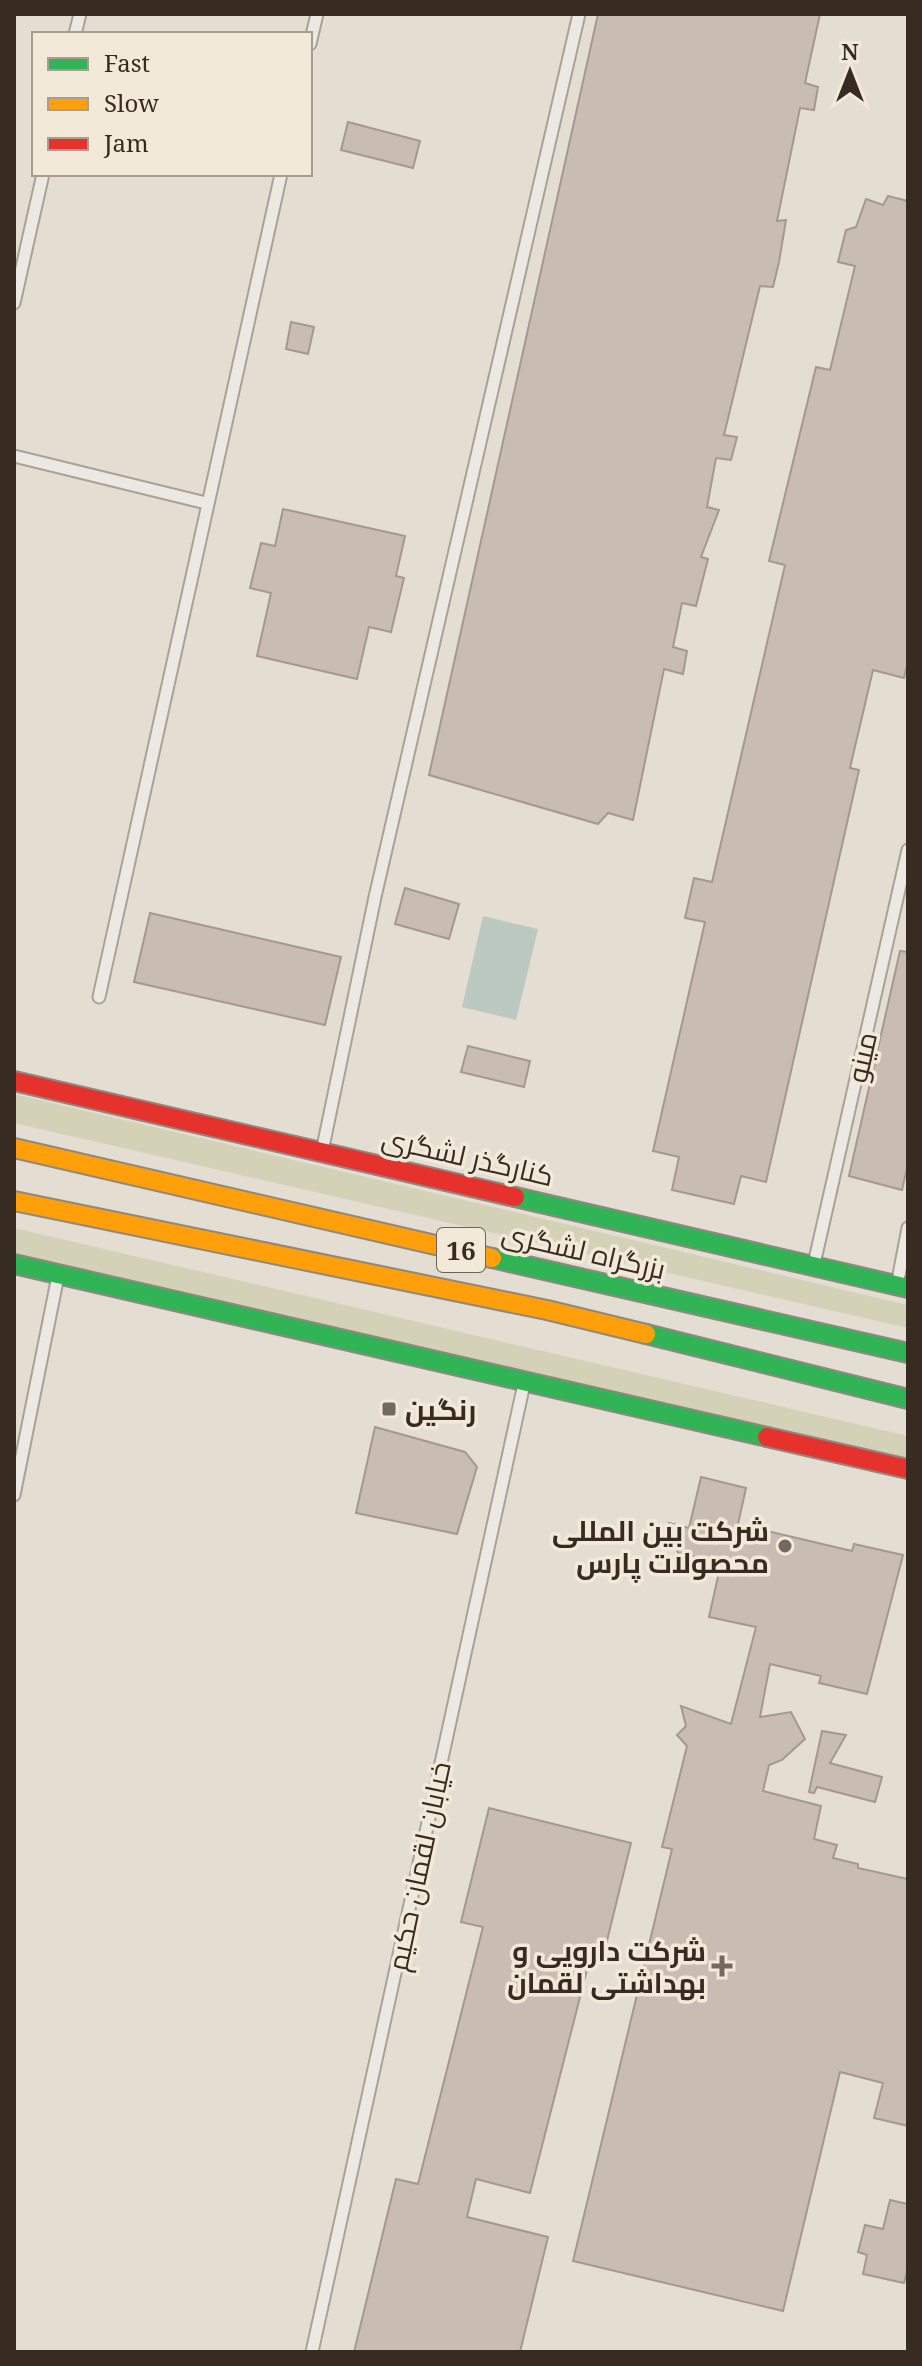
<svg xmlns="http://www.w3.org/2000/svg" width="922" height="2366" font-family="'Noto Serif',Cairo,serif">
  <rect width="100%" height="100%" fill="#e3ddd2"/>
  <!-- green -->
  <g fill="#d4d2b6">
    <path d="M14,1094L908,1305V1328L14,1123Z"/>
    <path d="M14,1228L908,1436V1463L14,1257Z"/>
  </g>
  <!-- water -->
  <path fill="#bbc9c0" d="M483,916L538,929L516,1020L462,1007Z"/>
  <!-- building -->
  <g fill="#c8bcb3" stroke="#a49991" stroke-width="2">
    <path d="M598,14H820L805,83L818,87L814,110L800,108L777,221L786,220L779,262L773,287L760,286L724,435L737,437L731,460L716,458L707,507L719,510L701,557L708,559L696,606L682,603L673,647L687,651L683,674L664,669L633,820L608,813L598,824L429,775Z"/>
    <path d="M348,122L420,141L413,168L341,150Z"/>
    <path d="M888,196L908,201V661L904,678L873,670L850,768L859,770L766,1182L741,1176L734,1204L672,1190L679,1157L653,1151L705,922L685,918L694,878L712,882L785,565L769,561L816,367L830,370L855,266L838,262L846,230L856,227L866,199L883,205Z"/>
    <path d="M291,322L314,327L308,354L286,349Z"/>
    <path d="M283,509L405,536L396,576L404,578L391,632L369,627L357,679L257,656L271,593L250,588L261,543L275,546Z"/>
    <path d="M405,888L459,904L449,939L395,924Z"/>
    <path d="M150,913L341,957L325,1025L134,982Z"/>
    <path d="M900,951L908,952V1164L902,1190L849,1176Z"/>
    <path d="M468,1046L530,1061L524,1087L461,1072Z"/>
    <path d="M375,1427L465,1452L477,1467L457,1534L356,1513Z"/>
    <path d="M701,1477L746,1488L738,1524L852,1551L854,1544L903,1555L867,1694L819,1683L821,1676L770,1664L760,1717L791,1712L805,1739L782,1760L769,1765L763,1791L821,1806L814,1839L837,1845L833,1858L858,1864V1868L908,1879V2126L874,2118L883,2083L840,2072L783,2311L573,2261L672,1849L662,1847L687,1746L677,1735L686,1726L681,1706L731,1724L756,1627L709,1617L721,1563L678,1553L669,1523L689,1528Z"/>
    <path d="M822,1731L846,1735L830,1763L882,1777L875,1802L817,1787L814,1793L809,1792Z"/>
    <path d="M489,1808L631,1843L603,1957L591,1954L530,2193L476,2179L467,2217L548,2237L520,2352H354L396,2179L418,2184L483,1927L461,1922Z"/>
    <path d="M890,2200L908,2204V2267L904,2283L863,2274L867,2255L858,2252L865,2225L883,2229Z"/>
  </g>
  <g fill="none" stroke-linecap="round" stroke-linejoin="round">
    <!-- lane casing -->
    <g stroke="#a9a29a" stroke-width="15">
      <g id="lane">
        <path d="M75,34L80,14"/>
        <path d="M310,44L317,14"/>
        <path d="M14,303L43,174"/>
        <path d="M14,456L206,503"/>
        <path d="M99,997L281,174"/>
        <path d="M323,1147L375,897L579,14"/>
        <path d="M814,1264L908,850"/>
        <path d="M898,1280L908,1228"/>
        <path d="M14,1495L58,1276"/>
        <path d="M312,2352L524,1384"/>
      </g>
    </g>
    <!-- fast casing -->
    <g stroke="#8f8881" stroke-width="22">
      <g id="fast">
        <path d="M515,1197L908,1288"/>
        <path d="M492,1258L908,1353"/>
        <path d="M14,1264L767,1437"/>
        <path d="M646,1334L908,1399"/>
      </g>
    </g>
    <!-- slow casing -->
    <g stroke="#8f8881" stroke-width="22">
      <g id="slow">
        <path d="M14,1148L492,1258"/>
        <path d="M14,1201L547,1310L646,1334"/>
      </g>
    </g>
    <!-- jam casing -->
    <g stroke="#8f8881" stroke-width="22">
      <g id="jam">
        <path d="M14,1081L515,1197"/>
        <path d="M767,1437L908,1469"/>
      </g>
    </g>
    <!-- lane -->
    <use href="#lane" stroke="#ece8e2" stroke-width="11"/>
    <!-- fast -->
    <use href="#fast" stroke="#30b455" stroke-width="18"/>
    <!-- slow -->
    <use href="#slow" stroke="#ff9f0a" stroke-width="18"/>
    <!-- jam -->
    <use href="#jam" stroke="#e5322d" stroke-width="18"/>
  </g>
  <!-- markers -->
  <g fill="#746960" stroke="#f3e9d9" stroke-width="3">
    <rect x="381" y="1401" width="16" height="16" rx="4"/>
    <circle cx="785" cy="1546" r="8"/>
    <path d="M718 1954h8v8h8v8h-8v8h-8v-8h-8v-8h8z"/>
  </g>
  <g text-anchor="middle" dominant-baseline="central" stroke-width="7" stroke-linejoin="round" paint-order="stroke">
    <!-- shield labels -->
    <rect fill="#f3e9d9" stroke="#706459" stroke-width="2" x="437" y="1228" width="48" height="44" rx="6"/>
    <g font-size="26" font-weight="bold" fill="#382b22">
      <text x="461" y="1250">16</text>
    </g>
    <!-- street labels -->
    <g font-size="28" fill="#382b22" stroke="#f3e9d9">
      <text transform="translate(861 1057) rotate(-77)">مینو</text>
      <text transform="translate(468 1156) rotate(13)">کنارگذر لشگری</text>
      <text transform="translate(584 1250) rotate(13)">بزرگراه لشگری</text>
      <text transform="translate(418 1866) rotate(-78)">خیابان لقمان حکیم</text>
    </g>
    <!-- poi labels -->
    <g font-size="28" font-weight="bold" fill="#382b22" stroke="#f3e9d9" text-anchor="end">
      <text x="405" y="1409" text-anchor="start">رنگین</text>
      <text x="769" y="1530">شرکت بین المللی<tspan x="769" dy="32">محصولات پارس</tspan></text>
      <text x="706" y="1950">شرکت دارویی و<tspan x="706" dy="32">بهداشتی لقمان</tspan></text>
    </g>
  </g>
  <!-- border -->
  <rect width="922" height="2366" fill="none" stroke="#382b22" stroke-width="32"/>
  <!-- legend -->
  <rect x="32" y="32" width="280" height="144" fill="#f3e9d9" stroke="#a89d90" stroke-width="2"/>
  <rect x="48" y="58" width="40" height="12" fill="#30b455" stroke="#a89d90" stroke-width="2"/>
  <text x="104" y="72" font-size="24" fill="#382b22">Fast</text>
  <rect x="48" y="98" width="40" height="12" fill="#ff9f0a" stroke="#a89d90" stroke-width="2"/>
  <text x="104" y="112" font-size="24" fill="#382b22">Slow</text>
  <rect x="48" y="138" width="40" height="12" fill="#e5322d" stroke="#a89d90" stroke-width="2"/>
  <text x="104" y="152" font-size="24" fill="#382b22">Jam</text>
  <!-- north arrow -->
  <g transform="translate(850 72)" stroke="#f3e9d9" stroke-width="6" paint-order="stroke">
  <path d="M0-6L14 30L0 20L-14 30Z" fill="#382b22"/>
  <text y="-12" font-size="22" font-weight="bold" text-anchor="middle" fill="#382b22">N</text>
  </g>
</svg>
